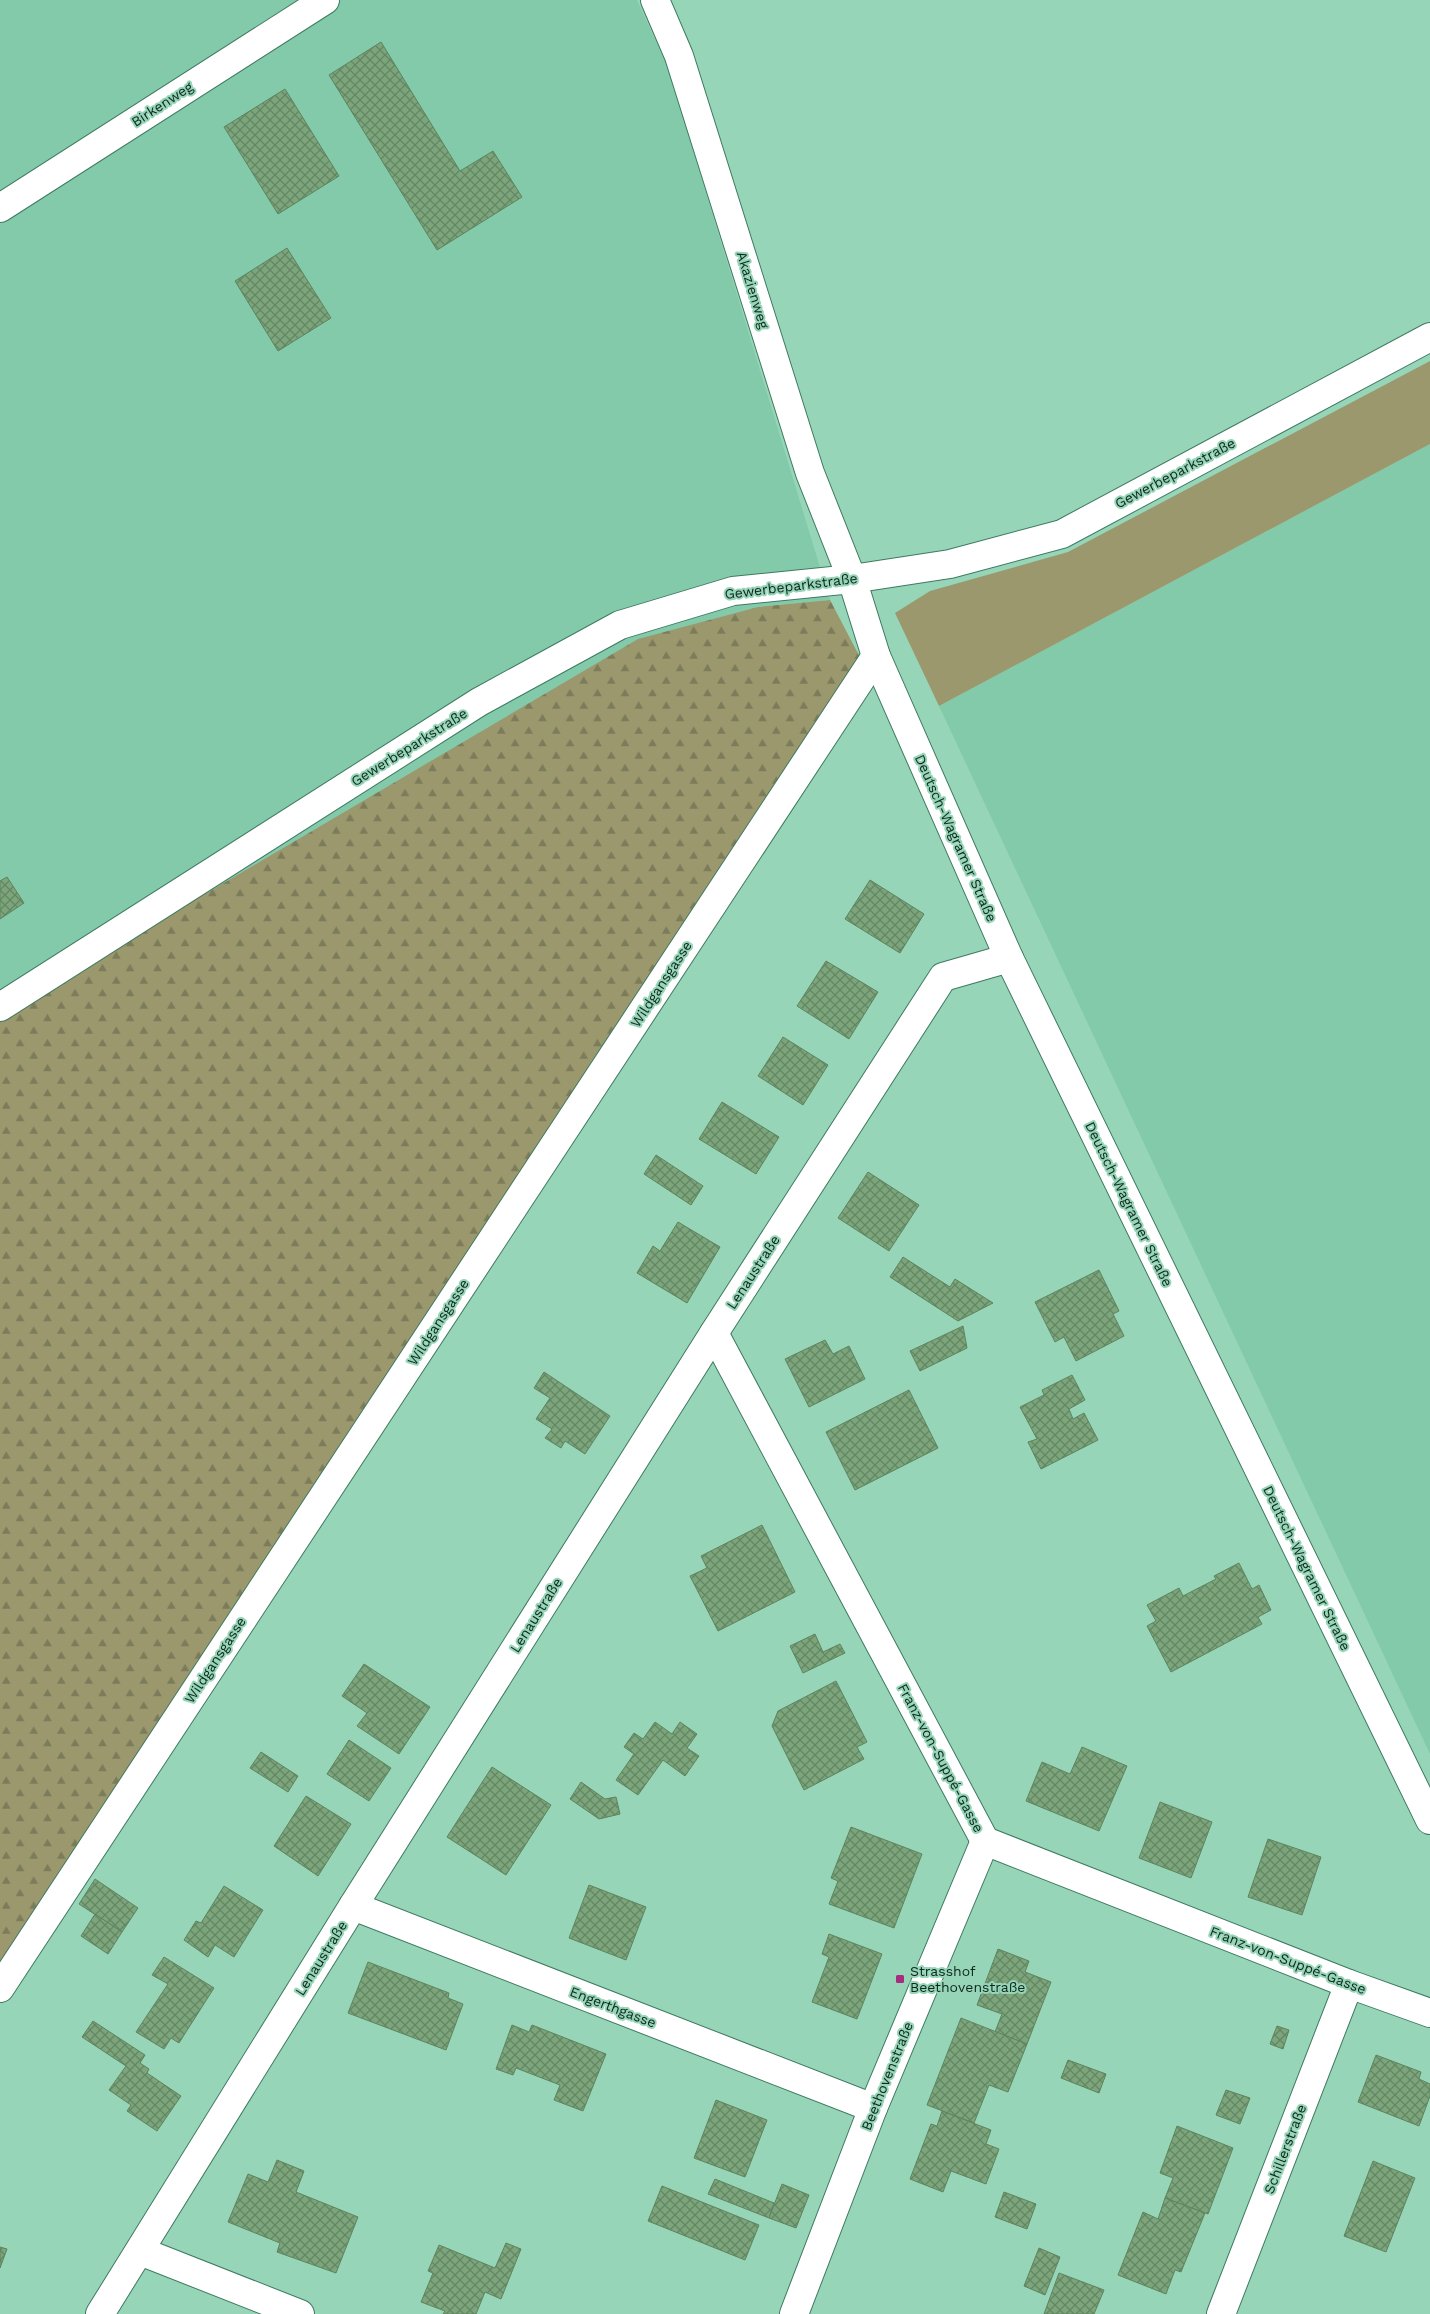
<svg xmlns="http://www.w3.org/2000/svg" width="1430" height="2314" font-family="'Work Sans',sans-serif">
  <defs>
    <pattern id="forest-firs" width="22" height="20" patternUnits="userSpaceOnUse" patternTransform="scale(1.25)"><rect width="22" height="20" fill="#9b986e"/><path d="M5 1l3.5 6h-7zM16 11l3.5 6h-7z" fill="#7d7c5a"/></pattern>
    <pattern id="building-cross-hatch" width="8" height="8" patternUnits="userSpaceOnUse" patternTransform="scale(1.25)"><rect width="8" height="8" fill="#7ca57b"/><path d="M0 0l8 8M0 8l8-8" fill="none" stroke="#648664"/></pattern>
  </defs>
  <rect width="100%" height="100%" fill="#97d5b8"/>
  <!-- built -->
  <g fill="#83caaa">
    <path d="M0,0H637L668,68L830,600L758,607L115,947L0,1021Z"/>
    <path d="M1430,444V1754L939,706Z"/>
  </g>
  <!-- grass -->
  <path fill="#9b986e" d="M1430,361V444L939,706L895,613L930,591L1068,552Z"/>
  <!-- forest -->
  <path fill="url(#forest-firs)" d="M830,600L863,663L0,1996V1021L115,947L638,639L758,607Z"/>
  <!-- building -->
  <g fill="url(#building-cross-hatch)" stroke="#5d855d">
    <path d="M381,42L460,171L493,151L522,197L437,250L329,75Z"/>
    <path d="M285,89L339,176L278,214L224,127Z"/>
    <path d="M287,248L331,318L278,351L235,281Z"/>
    <path d="M7,877L24,903L0,919V881Z"/>
    <path d="M870,880L924,914L900,953L845,919Z"/>
    <path d="M826,961L878,992L849,1039L797,1006Z"/>
    <path d="M783,1037L828,1065L803,1105L758,1076Z"/>
    <path d="M722,1102L779,1137L756,1174L699,1139Z"/>
    <path d="M656,1155L703,1186L691,1205L644,1174Z"/>
    <path d="M868,1172L919,1205L889,1251L838,1218Z"/>
    <path d="M678,1222L720,1247L687,1303L637,1273L653,1246L660,1251Z"/>
    <path d="M903,1257L950,1287L955,1279L993,1303L958,1321L890,1277Z"/>
    <path d="M1099,1270L1119,1311L1113,1314L1124,1336L1076,1361L1064,1337L1055,1342L1035,1302Z"/>
    <path d="M963,1326L967,1348L920,1371L910,1351Z"/>
    <path d="M825,1340L833,1354L849,1346L865,1379L809,1407L785,1359Z"/>
    <path d="M544,1372L610,1416L585,1454L565,1441L561,1448L545,1438L552,1429L536,1419L550,1398L534,1388Z"/>
    <path d="M1072,1375L1085,1400L1069,1409L1073,1419L1084,1413L1098,1440L1041,1469L1028,1442L1037,1439L1020,1407L1044,1395L1042,1390Z"/>
    <path d="M909,1390L938,1448L855,1490L826,1432Z"/>
    <path d="M762,1525L795,1592L718,1631L690,1576L707,1568L701,1556Z"/>
    <path d="M1239,1563L1252,1589L1259,1585L1271,1610L1258,1617L1262,1624L1171,1672L1147,1626L1156,1621L1147,1605L1179,1588L1183,1596L1216,1579L1214,1576Z"/>
    <path d="M815,1634L823,1652L840,1644L845,1653L803,1673L790,1646Z"/>
    <path d="M364,1664L430,1707L399,1754L357,1726L367,1713L342,1696Z"/>
    <path d="M836,1681L867,1742L857,1747L864,1759L804,1790L772,1726L778,1711Z"/>
    <path d="M655,1722L672,1734L680,1722L697,1734L687,1748L699,1756L685,1776L663,1760L638,1795L616,1780L634,1754L624,1747L634,1733L643,1739Z"/>
    <path d="M349,1740L391,1768L369,1801L327,1774Z"/>
    <path d="M1082,1747L1127,1766L1099,1831L1026,1801L1042,1762L1070,1774Z"/>
    <path d="M261,1752L298,1776L288,1792L250,1768Z"/>
    <path d="M492,1767L551,1805L506,1875L447,1837Z"/>
    <path d="M581,1782L605,1799L616,1797L620,1814L599,1819L570,1799Z"/>
    <path d="M306,1796L351,1824L318,1876L274,1846Z"/>
    <path d="M1160,1802L1212,1822L1191,1878L1139,1858Z"/>
    <path d="M851,1827L922,1854L894,1928L829,1904L838,1881L831,1878Z"/>
    <path d="M1268,1839L1321,1857L1302,1915L1248,1897Z"/>
    <path d="M95,1879L138,1908L122,1932L79,1904Z"/>
    <path d="M589,1885L646,1907L626,1960L569,1938Z"/>
    <path d="M224,1886L263,1910L234,1957L215,1945L208,1957L184,1940L196,1921L201,1923Z"/>
    <path d="M95,1914L122,1932L108,1954L81,1936Z"/>
    <path d="M829,1934L882,1954L857,2019L812,2002L829,1957L822,1954Z"/>
    <path d="M998,1949L1029,1961L1025,1972L1051,1982L1027,2044L995,2032L1002,2014L977,2005Z"/>
    <path d="M164,1957L214,1988L179,2043L171,2038L164,2049L136,2032L168,1984L152,1975Z"/>
    <path d="M368,1962L449,1993L448,1998L463,2004L446,2050L348,2013Z"/>
    <path d="M961,2018L1027,2044L1008,2092L989,2085L974,2123L927,2105Z"/>
    <path d="M93,2021L145,2055L140,2063L149,2069L147,2073L181,2096L157,2131L127,2111L131,2105L109,2090L126,2066L82,2037Z"/>
    <path d="M512,2025L529,2032L532,2025L606,2054L583,2111L554,2100L560,2085L516,2068L513,2075L496,2069Z"/>
    <path d="M1277,2026L1289,2030L1283,2049L1270,2044Z"/>
    <path d="M1376,2055L1421,2072L1419,2079L1430,2084V2096L1419,2126L1358,2102Z"/>
    <path d="M1068,2060L1106,2074L1099,2093L1061,2078Z"/>
    <path d="M1226,2090L1250,2098L1240,2124L1216,2115Z"/>
    <path d="M716,2100L767,2120L745,2177L694,2158Z"/>
    <path d="M942,2111L991,2130L986,2144L999,2149L986,2184L951,2171L943,2192L910,2179L931,2124L937,2126Z"/>
    <path d="M1177,2126L1233,2148L1208,2214L1165,2198L1173,2178L1160,2173Z"/>
    <path d="M277,2160L304,2171L296,2192L358,2217L336,2273L277,2252L280,2243L228,2222L248,2174L268,2182Z"/>
    <path d="M1373,2161L1415,2178L1386,2252L1344,2236Z"/>
    <path d="M715,2179L774,2203L769,2218L708,2194Z"/>
    <path d="M782,2184L809,2195L796,2228L769,2218Z"/>
    <path d="M662,2186L759,2225L745,2260L648,2221Z"/>
    <path d="M1004,2192L1036,2204L1027,2229L995,2217Z"/>
    <path d="M1165,2198L1205,2213L1181,2272L1175,2270L1166,2294L1118,2275L1143,2212L1158,2219Z"/>
    <path d="M506,2243L521,2249L501,2299L485,2292L476,2314H443L445,2311L421,2302L433,2273L428,2271L439,2245L495,2268Z"/>
    <path d="M0,2247L7,2249L0,2268Z"/>
    <path d="M1039,2248L1060,2257L1045,2295L1024,2286Z"/>
    <path d="M1059,2273L1104,2290L1094,2314H1044Z"/>
  </g>
  <g fill="none" stroke-linecap="round" stroke-linejoin="round">
    <!-- street casing -->
    <g stroke="#3e7a61" stroke-width="30">
      <g id="street">
        <path d="M655,0L679,56L810,473L852,579L876,656L1009,958L1430,1820"/>
        <path d="M0,208L325,0"/>
        <path d="M0,1007L479,702L620,625L733,591L852,579L950,564L1062,534L1430,337"/>
        <path d="M714,1333L985,1841L1349,1984L1430,2013"/>
        <path d="M353,1906L873,2108"/>
        <path d="M0,1988L876,656"/>
        <path d="M140,2251L300,2314"/>
        <path d="M100,2314L353,1906L714,1333L943,977L1009,958"/>
        <path d="M794,2314L873,2108L985,1841"/>
        <path d="M1221,2314L1349,1984"/>
      </g>
    </g>
    <!-- street -->
    <use href="#street" stroke="#fff" stroke-width="28"/>
  </g>
  <!-- markers -->
  <rect fill="#a72b7e" stroke="#97d5b8" stroke-width="2" x="895" y="1974" width="10" height="10" rx="2.5"/>
  <g text-anchor="middle" dominant-baseline="central" stroke-width="4" stroke-linejoin="round" paint-order="stroke">
    <!-- street labels -->
    <g font-size="14" fill="#0e281d" stroke="#97d5b8">
      <text transform="translate(162 104) rotate(-33)">Birkenweg</text>
      <text transform="translate(753 290) rotate(73)">Akazienweg</text>
      <text transform="translate(1175 473) rotate(-28)">Gewerbeparkstraße</text>
      <text transform="translate(791 586) rotate(-7)">Gewerbeparkstraße</text>
      <text transform="translate(409 747) rotate(-32)">Gewerbeparkstraße</text>
      <text transform="translate(956 838) rotate(66)">Deutsch-Wagramer Straße</text>
      <text transform="translate(661 984) rotate(-57)">Wildgansgasse</text>
      <text transform="translate(1129 1204) rotate(64)">Deutsch-Wagramer Straße</text>
      <text transform="translate(753 1272) rotate(-57)">Lenaustraße</text>
      <text transform="translate(438 1322) rotate(-57)">Wildgansgasse</text>
      <text transform="translate(1307 1568) rotate(64)">Deutsch-Wagramer Straße</text>
      <text transform="translate(536 1615) rotate(-58)">Lenaustraße</text>
      <text transform="translate(215 1660) rotate(-57)">Wildgansgasse</text>
      <text transform="translate(941 1758) rotate(62)">Franz-von-Suppé-Gasse</text>
      <text transform="translate(321 1958) rotate(-58)">Lenaustraße</text>
      <text transform="translate(1288 1960) rotate(21)">Franz-von-Suppé-Gasse</text>
      <text transform="translate(613 2007) rotate(21)">Engerthgasse</text>
      <text transform="translate(887 2076) rotate(-68)">Beethovenstraße</text>
      <text transform="translate(1285 2149) rotate(-69)">Schillerstraße</text>
    </g>
    <!-- poi labels -->
    <g font-size="14" fill="#0e281d" stroke="#97d5b8" text-anchor="start">
      <text x="910" y="1971">Strasshof<tspan x="910" dy="16">Beethovenstraße</tspan></text>
    </g>
  </g>
</svg>
